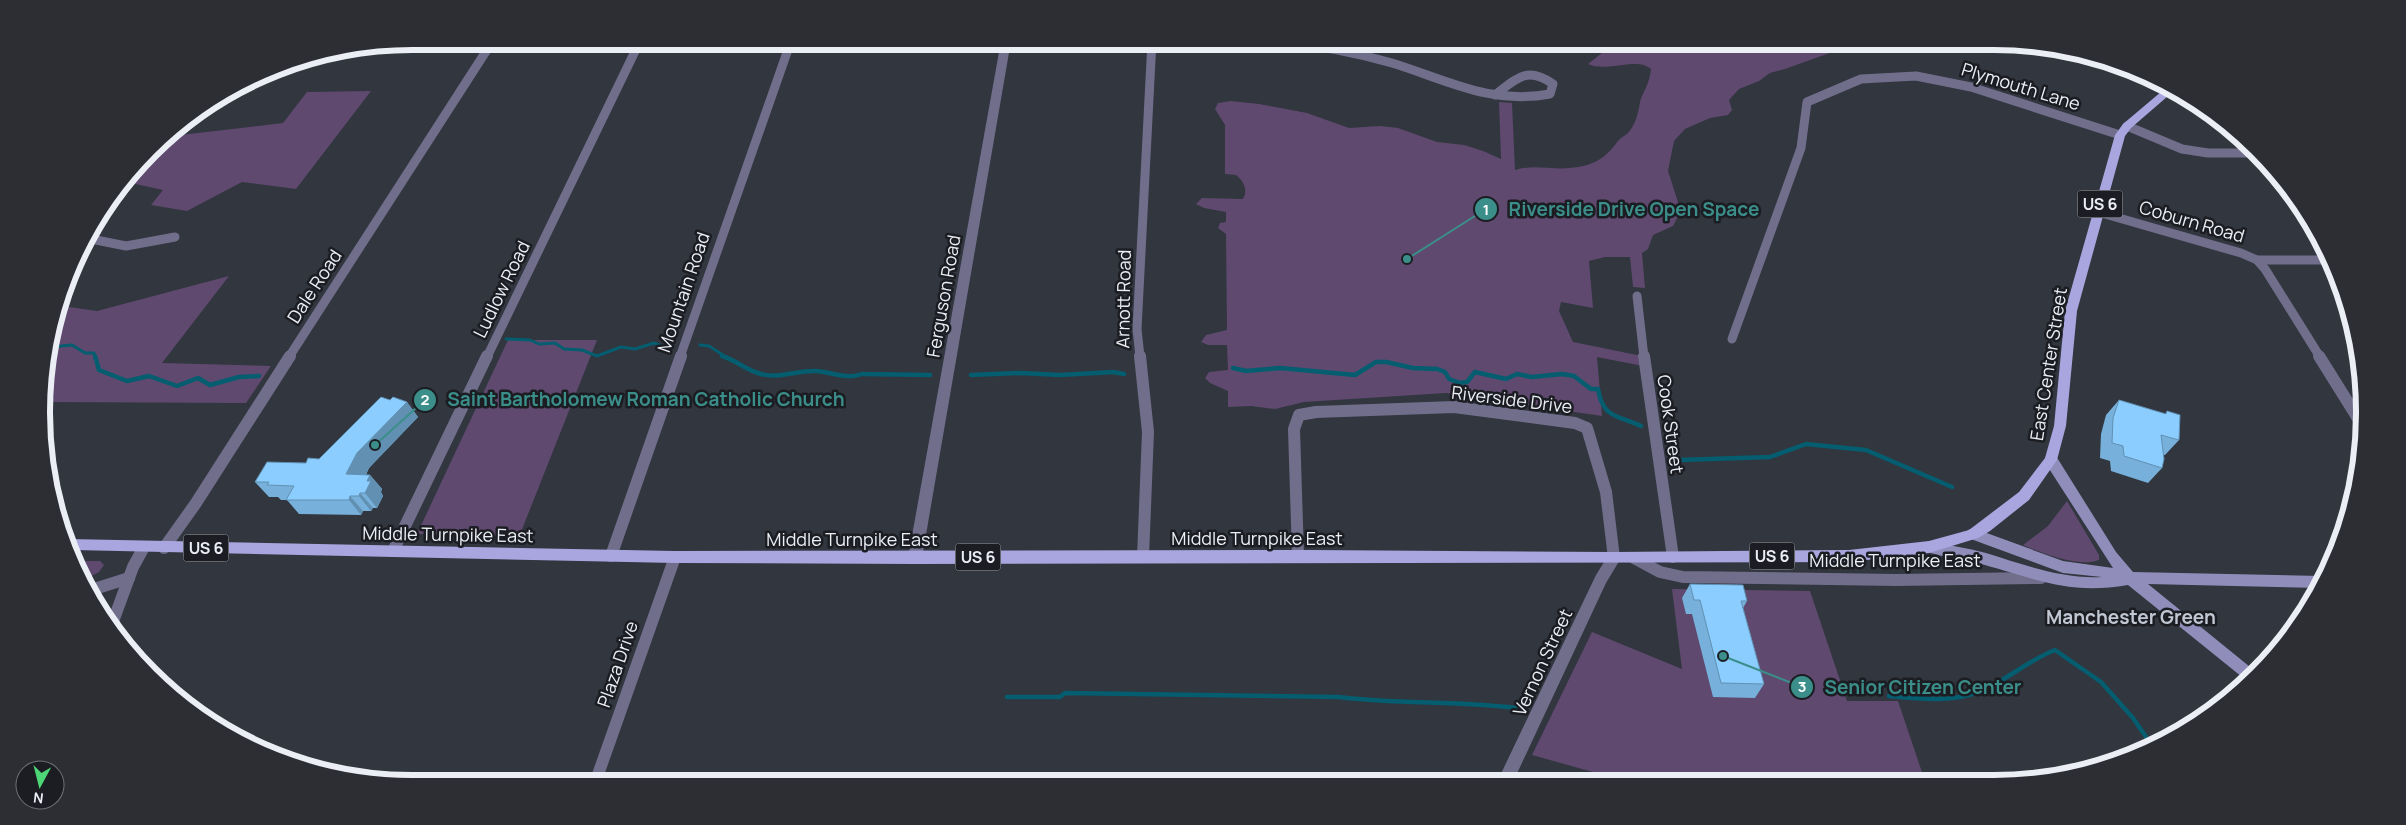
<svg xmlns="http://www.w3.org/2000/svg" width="2406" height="825" font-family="Manrope,sans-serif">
  <rect width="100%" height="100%" fill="#31363f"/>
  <!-- green -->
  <g fill="#5f496f">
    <path d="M1617,41H1824L1841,49L1785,69L1770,73L1759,81L1739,89L1729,100L1732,110L1728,115L1710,118L1685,129L1674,141L1668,171L1678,202V216L1673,226L1653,235L1648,249L1642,253L1645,288L1633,287L1630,257H1605L1589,261L1593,308L1561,302L1559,311L1573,342L1642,356L1643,366L1597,357L1602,416L1446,393L1304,402L1275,409L1251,406L1228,407V391L1210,383L1205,378L1209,372L1228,370L1227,345H1208L1201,342L1206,335L1227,330L1226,234L1218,228L1220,223L1226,222V212L1204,208L1196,204L1202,198L1243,199C1248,190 1244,181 1236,175L1225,174V125L1215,109L1218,103L1231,101L1259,104L1307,113L1349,128L1380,126L1398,128L1437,142L1464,145L1483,151L1501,159L1499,102L1512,103L1515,170C1533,164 1552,170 1570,168C1593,166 1605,159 1618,141C1620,138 1624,136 1627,134C1636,125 1638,113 1640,102C1644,89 1649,86 1651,69C1637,56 1606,73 1588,64Z"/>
    <path d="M371,91L296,189L242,182L187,211L151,205L163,190L126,182L124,180L167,134L172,136L283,123L307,92Z"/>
    <path d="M229,276L162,363L271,366L246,403L43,402L44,364L62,306L97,311Z"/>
    <path d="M508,340H597L519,537L417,534Z"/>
    <path d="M2067,501L2099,555V560C2079,568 2041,553 2023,545L2048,526Z"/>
    <path d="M78,561H100L104,565L99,572L86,579Z"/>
    <path d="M1672,589L1810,591L1847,701H1898L1925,781H1625L1532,755L1592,632L1682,669Z"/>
  </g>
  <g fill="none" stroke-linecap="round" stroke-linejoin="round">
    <!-- stream-far1 -->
    <g stroke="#055d70" stroke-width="3">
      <path d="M506,339L530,340L539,344L555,343L564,349L582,350L597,356L621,347L635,349L654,343L664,347"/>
      <path d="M700,345L709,346L726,357"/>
      <path d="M50,347L72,345L85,353H94L95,357"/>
    </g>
    <!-- stream -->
    <g stroke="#055d70" stroke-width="4.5">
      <path d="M95,356L99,370L127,381L149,376L177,386L198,378L210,385L239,377L259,376"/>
      <path d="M722,356C736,360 747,371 761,374C777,379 799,370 816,371C831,372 847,380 862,374L930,375"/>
      <path d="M1233,368L1246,371L1280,368L1355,375L1376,362H1386L1413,368L1437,369L1445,372L1449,379L1460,383L1467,382L1475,372L1506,379L1517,374L1532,377L1562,374L1574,376L1591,389H1598C1603,419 1618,415 1641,426"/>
      <path d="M971,375L1021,373L1060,375L1113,372L1124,374"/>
      <path d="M1679,460L1770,457L1806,444L1866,450L1952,487"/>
      <path d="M1889,696C1920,699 1955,703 1984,690C2009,678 2029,660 2055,650L2101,682L2133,718L2153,747"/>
      <path d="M1007,697H1060L1065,693L1339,697C1400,705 1462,700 1523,709"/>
    </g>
    <!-- minor-far1 -->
    <g stroke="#706e8b" stroke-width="9">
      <path d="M425,41H853"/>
      <path d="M1276,41C1315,45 1354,52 1392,63C1447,80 1490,105 1550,94L1553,84C1527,66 1517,78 1495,95"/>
      <path d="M2127,126L2182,149L2208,153H2256"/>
      <path d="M2098,212L2241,253L2257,260L2265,269L2320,357"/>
      <path d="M86,238L126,246L175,237"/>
      <path d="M2257,260H2330"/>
      <path d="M1637,296L1644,357"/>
      <path d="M1732,339L1801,148L1807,102L1861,79L1916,76L1971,87L2120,135"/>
      <path d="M289,357L492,42"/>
      <path d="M487,357L640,41"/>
      <path d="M680,357L791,41"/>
      <path d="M1140,357L1137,329L1152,41"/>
    </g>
    <!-- minor -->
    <g stroke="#706e8b" stroke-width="12">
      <path d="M1140,356L1148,432L1143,557"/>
      <path d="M1644,356L1673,557"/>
      <path d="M2319,356L2364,428"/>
      <path d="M164,548L196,503L290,356"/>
      <path d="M393,551L487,356"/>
      <path d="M611,556L681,356"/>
      <path d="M1298,556L1294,429L1299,415L1316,412L1454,407L1575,423L1587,428L1606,492L1614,558"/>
      <path d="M1634,558L1660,572L1683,577L1896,580L2041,578"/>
      <path d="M91,590L129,578"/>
      <path d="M111,627L133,567L144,547"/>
      <path d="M595,783L675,557"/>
    </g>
    <!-- tertiary -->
    <g fill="#706e8b" fill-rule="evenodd">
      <path d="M1001,41H1011L922,558L920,562L915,564L910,562L908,558Z"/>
      <path d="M1614,552L1619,554L1621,558L1606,583L1513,782H1497L1596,575L1609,554Z"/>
    </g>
    <!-- secondary -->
    <path fill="#908dba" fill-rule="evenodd" d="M2051,455L2056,456L2116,552L2133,572L2322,576L2324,577L2319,588L2148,584L2255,671L2247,681L2128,585C2070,595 2039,580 1985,565C1965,559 1944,558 1924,551L1922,547L1924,543L1929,541C1948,545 1967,548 1986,553C2025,565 2061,579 2102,577L2063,573L1968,538L1966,534L1968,530L1973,528L2063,561L2113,568L2046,464L2045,460L2046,456Z"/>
    <!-- primary -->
    <path fill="#a9a5df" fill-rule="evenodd" d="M2168,86L2175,90L2131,128L2125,136L2077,311L2066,426L2057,460L2029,500L1990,531L1978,538L1929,553L1849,562L915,564L675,563L73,550L68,539L675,551L1310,550L1614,552L1849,550L1929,541L1969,530L2019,492L2045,458L2054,426L2065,311L2115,135L2123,124Z"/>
  </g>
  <!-- wall -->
  <g fill="#77b0da">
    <path d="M390,400L407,402L418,417L369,468L366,475H370L382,489L381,492L383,496L377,508H373L371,511H363L361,515L299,514L287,500H281L278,497H269L255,482L306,463L319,459Z"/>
    <path d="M2119,400L2165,414L2167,411L2179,440L2165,455H2163L2162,468L2148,483L2111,471L2110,461L2100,458L2101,434L2106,415Z"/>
    <path d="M1690,584L1747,601L1743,608L1764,684L1755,698L1713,697L1692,614H1686L1682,598Z"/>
  </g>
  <!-- shaded-wall -->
  <g fill="#6190b2">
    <path d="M407,402L418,417L369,468L358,489L346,474L357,453Z"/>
    <path d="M370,475L382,489L381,492L383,496L377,508L365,493L367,481Z"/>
    <path d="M360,493L373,508L371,511L359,496Z"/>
    <path d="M350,496L363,511L361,515L349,500Z"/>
  </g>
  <!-- building -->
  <g fill="#8acdfe" stroke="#6190b2">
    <path d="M381,397L390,400L393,397L407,402L357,453L346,474L370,475L367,481H371L365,493H360L359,496H350L349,500H286L294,486L267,485L269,482H255L267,462L306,463L308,458L319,459Z"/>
    <path d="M2119,400L2166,414L2167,411L2180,415L2179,440L2161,435L2164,459L2162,468L2124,456L2123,446L2112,443L2113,418Z"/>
    <path d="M1690,584L1743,585L1747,601H1741L1764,684L1721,683L1700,600H1694Z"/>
  </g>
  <g text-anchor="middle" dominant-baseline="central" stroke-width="5" stroke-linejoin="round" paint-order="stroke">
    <!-- shield labels -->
    <g fill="#1b1d22" stroke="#adb0b6" stroke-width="1">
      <rect x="2077.5" y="190.5" width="45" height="27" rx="4"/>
      <rect x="183.5" y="534.5" width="45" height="27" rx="4"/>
      <rect x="1749.5" y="542.5" width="45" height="27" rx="4"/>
      <rect x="955.5" y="543.5" width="45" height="27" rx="4"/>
    </g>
    <g font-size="16" font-weight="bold" fill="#ebeff5">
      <text x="2100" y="204">US 6</text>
      <text x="206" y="548">US 6</text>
      <text x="1772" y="556">US 6</text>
      <text x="978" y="557">US 6</text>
    </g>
    <!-- street labels -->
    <g font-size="18" fill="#ebeff5" stroke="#1b1d22">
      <text transform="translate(2021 86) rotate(17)">Plymouth Lane</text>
      <text transform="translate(2192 221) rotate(16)">Coburn Road</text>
      <text transform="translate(314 286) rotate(-57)">Dale Road</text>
      <text transform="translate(501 289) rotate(-64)">Ludlow Road</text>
      <text transform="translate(683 292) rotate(-71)">Mountain Road</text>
      <text transform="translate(943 296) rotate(-80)">Ferguson Road</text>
      <text transform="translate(1123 299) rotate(-89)">Arnott Road</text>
      <text transform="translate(2048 364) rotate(-81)">East Center Street</text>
      <text transform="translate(1512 399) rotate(7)">Riverside Drive</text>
      <text transform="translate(1671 424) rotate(82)">Cook Street</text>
      <text transform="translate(448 534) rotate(1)">Middle Turnpike East</text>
      <text x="1257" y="538">Middle Turnpike East</text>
      <text x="852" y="539">Middle Turnpike East</text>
      <text x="1895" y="560">Middle Turnpike East</text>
      <text transform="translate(1542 662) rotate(-65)">Vernon Street</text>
      <text transform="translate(617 664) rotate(-71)">Plaza Drive</text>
    </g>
    <!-- neighbourhood labels -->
    <g font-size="19" font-weight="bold" fill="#c1c7d3" stroke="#1b1d22">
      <text x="2131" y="617">Manchester Green</text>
    </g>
  </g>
  <!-- crop -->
  <path d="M0 0H2406V825H0ZM412 50H1994A362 362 0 0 1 2356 412V413A362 362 0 0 1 1994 775H412A362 362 0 0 1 50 413V412A362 362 0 0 1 412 50Z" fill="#2c2e33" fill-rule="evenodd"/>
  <path fill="none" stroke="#ebeff5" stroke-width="6" d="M412 50H1994A362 362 0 0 1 2356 412V413A362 362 0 0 1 1994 775H412A362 362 0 0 1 50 413V412A362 362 0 0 1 412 50Z"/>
  <!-- callouts -->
  <path fill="none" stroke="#3b8e89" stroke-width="2" d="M1407 259L1486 209M375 445L425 400M1723 656L1802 687"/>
  <g fill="#3b8e89" stroke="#1b1d22" stroke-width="2">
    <circle cx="1407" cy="259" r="5"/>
    <circle cx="375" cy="445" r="5"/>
    <circle cx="1723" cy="656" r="5"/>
    <circle cx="1486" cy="209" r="12"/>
    <circle cx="425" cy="400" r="12"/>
    <circle cx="1802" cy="687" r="12"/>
  </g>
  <g font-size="15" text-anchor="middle" font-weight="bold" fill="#fff">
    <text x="1486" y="215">1</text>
    <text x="425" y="405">2</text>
    <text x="1802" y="692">3</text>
  </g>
  <g font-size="19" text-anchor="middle" font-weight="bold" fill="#3b8e89" stroke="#1b1d22" stroke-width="5" stroke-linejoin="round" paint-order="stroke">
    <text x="1634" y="216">Riverside Drive Open Space</text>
    <text x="646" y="406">Saint Bartholomew Roman Catholic Church</text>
    <text x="1923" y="694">Senior Citizen Center</text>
  </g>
  <!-- north arrow -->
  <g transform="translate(40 785) rotate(187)"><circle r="24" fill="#1b1d22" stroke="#6e7176"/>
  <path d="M0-4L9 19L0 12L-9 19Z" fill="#4dd676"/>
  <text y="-8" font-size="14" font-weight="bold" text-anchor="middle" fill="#ebeff5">N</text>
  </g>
</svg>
